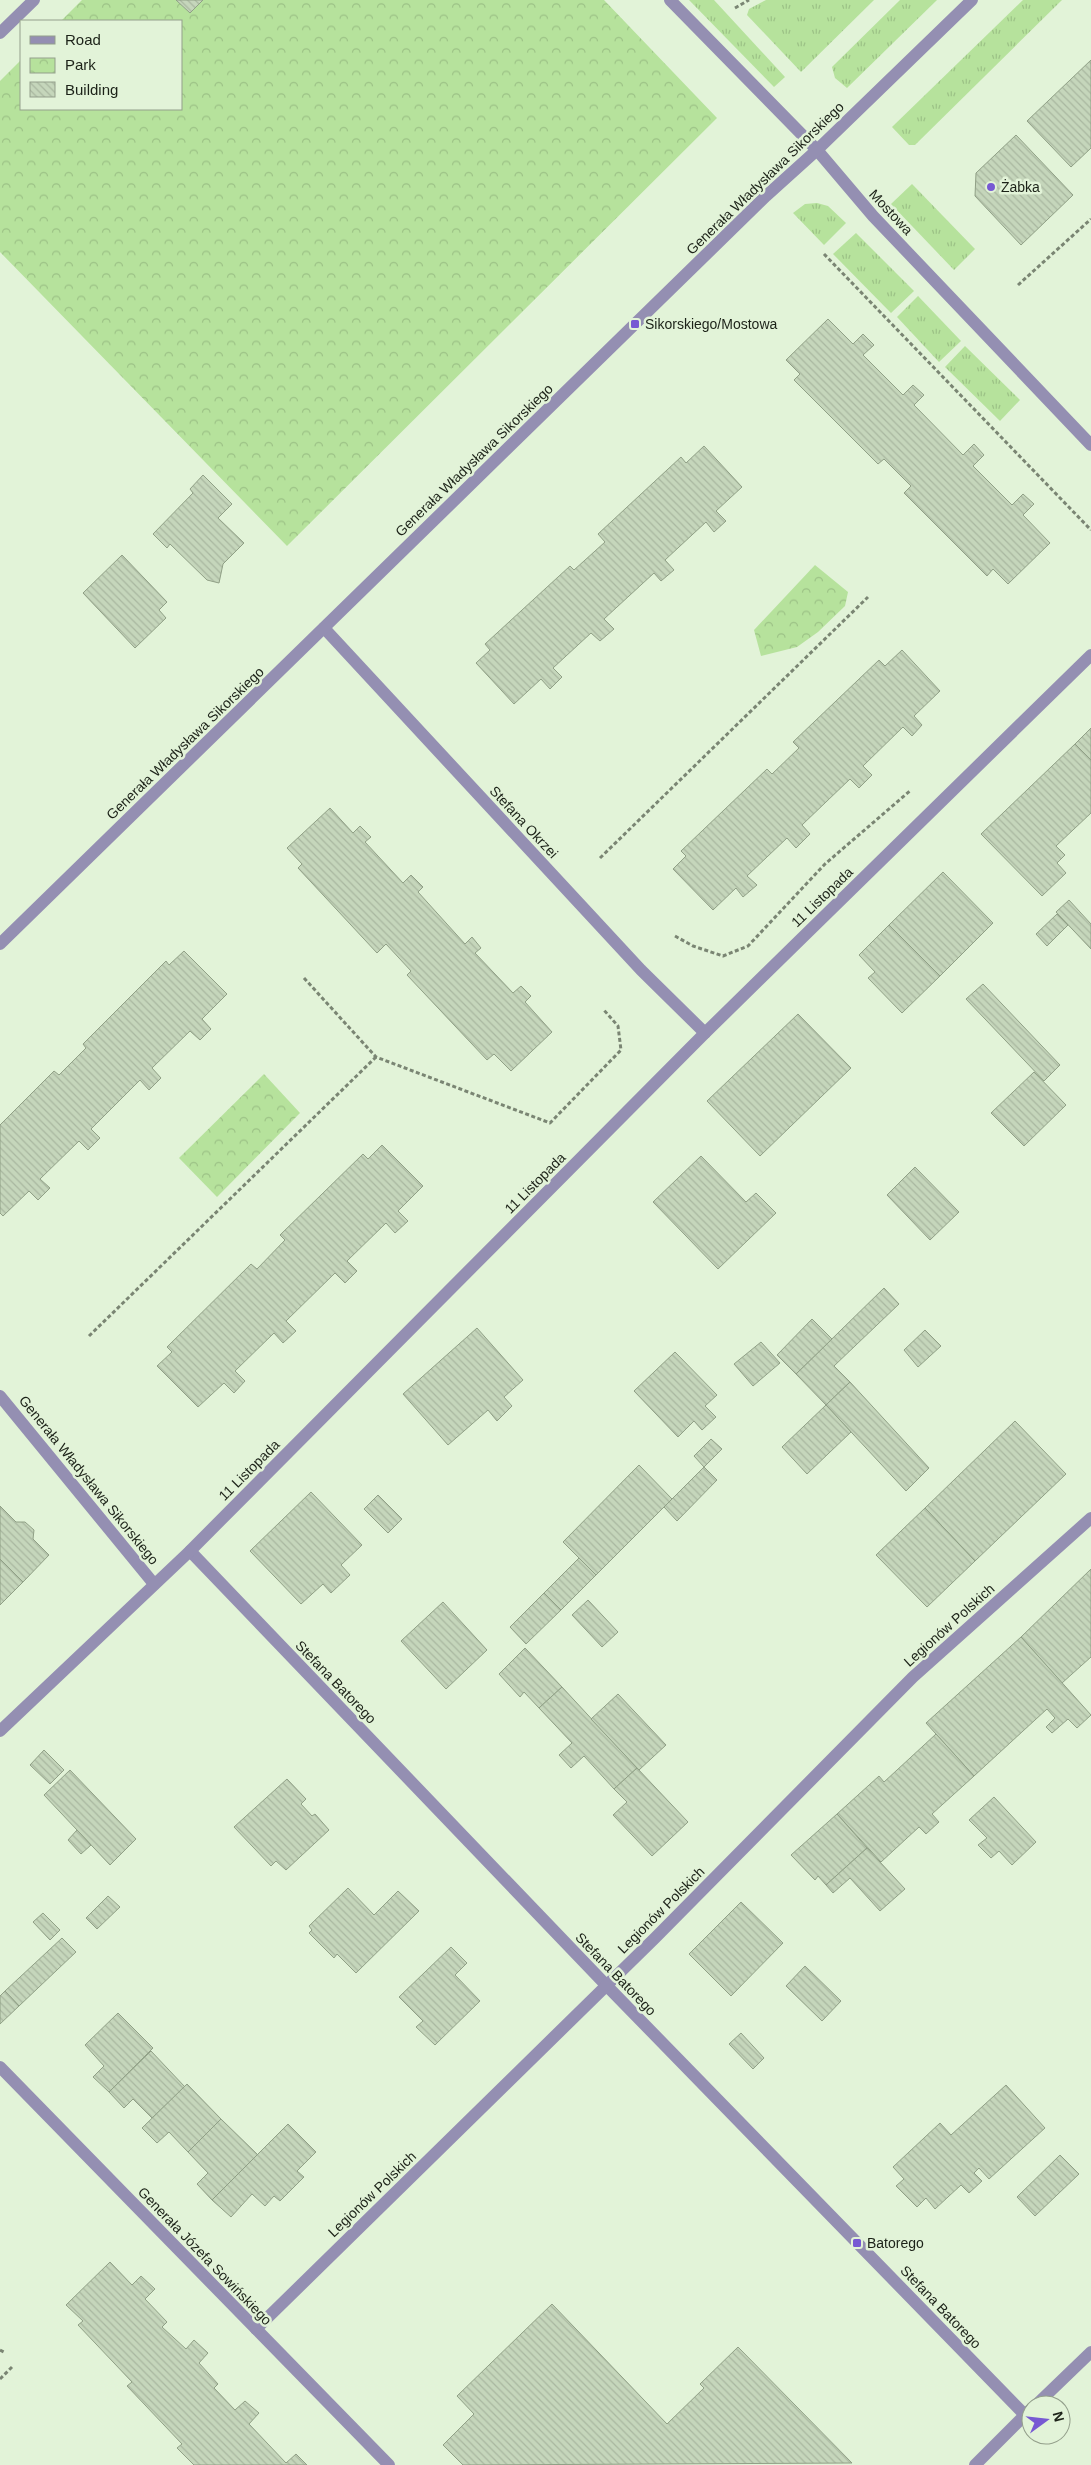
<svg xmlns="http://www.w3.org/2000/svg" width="1091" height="2465" font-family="Arial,sans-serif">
  <defs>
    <pattern id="grass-tufts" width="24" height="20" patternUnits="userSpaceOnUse" patternTransform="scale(1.25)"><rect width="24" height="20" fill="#b6e29c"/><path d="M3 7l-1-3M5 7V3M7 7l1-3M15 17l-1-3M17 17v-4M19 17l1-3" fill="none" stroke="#9cc286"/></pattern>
    <pattern id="park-crowns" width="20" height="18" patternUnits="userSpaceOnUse" patternTransform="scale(1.25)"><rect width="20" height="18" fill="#b6e29c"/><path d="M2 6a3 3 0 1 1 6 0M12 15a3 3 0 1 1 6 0" fill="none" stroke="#9cc286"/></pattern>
    <pattern id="building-back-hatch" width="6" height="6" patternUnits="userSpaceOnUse" patternTransform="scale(1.25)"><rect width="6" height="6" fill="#c5d6bb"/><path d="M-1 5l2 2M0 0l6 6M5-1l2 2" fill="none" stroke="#a9b7a0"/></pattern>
  </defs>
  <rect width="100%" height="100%" fill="#e2f3d8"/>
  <!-- grass -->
  <g fill="url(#grass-tufts)">
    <path d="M689,0H714L785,77L774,87Z"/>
    <path d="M766,0H874L801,72L747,15L749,9Z"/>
    <path d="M900,0H937L847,88L835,78L832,67Z"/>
    <path d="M1023,0H1062L915,145H909L892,127Z"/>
    <path d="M912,184L975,249L954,270L891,204Z"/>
    <path d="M817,203L828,206L846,223L824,245L793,213L805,204Z"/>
    <path d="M856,233L914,291L891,313L833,254Z"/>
    <path d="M918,296L961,341L939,362L897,317Z"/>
    <path d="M965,346L1020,400L1000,421L945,367Z"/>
  </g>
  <!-- park -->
  <g fill="url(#park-crowns)">
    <path d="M82,0H604L717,118L287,546L0,252V81L21,60V109H181V21H61Z"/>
    <path d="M815,565L848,592L845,606L818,632L797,647L761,656L754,630Z"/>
    <path d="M264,1074L300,1113L217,1197L179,1158Z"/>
  </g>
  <!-- building -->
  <g fill="url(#building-back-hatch)" stroke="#90a086">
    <path d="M176,0H203L190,13Z"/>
    <path d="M1091,60V148L1071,167L1027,121Z"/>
    <path d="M1016,135L1073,195L1021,245L975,196L976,173Z"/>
    <path d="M828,319L853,344L863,334L874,345L863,355L903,395L913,385L924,395L914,405L963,455L974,444L984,455L973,466L1012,505L1023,494L1034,504L1023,515L1050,543L1008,584L993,569L987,576L904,493L911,486L884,459L878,464L794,380L800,374L786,360Z"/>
    <path d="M704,446L742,487L716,511L726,521L714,532L706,522L665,560L674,570L661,581L654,573L604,619L614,629L600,641L591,633L553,668L562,677L550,689L541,679L514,704L476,663L490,650L485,644L570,566L574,570L605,542L598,534L681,457L686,463Z"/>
    <path d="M203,475L232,504L218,518L244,543L223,564L219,583L207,580L170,544L167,548L153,534L193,493L190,489Z"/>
    <path d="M122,555L167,602L159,610L166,618L135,648L83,593Z"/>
    <path d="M902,650L940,691L914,716L922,725L912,736L903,727L863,766L872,775L859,788L850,779L802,825L810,834L796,848L787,838L747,876L757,885L743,897L736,888L713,910L673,869L686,856L681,851L767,769L772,774L799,748L793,742L879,660L885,666Z"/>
    <path d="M1091,728V760L1075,744Z"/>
    <path d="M1075,744L1091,760V813L1056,846L1065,855L1057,863L1066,873L1042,896L981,834Z"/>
    <path d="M330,808L353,833L360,826L371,837L365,842L403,883L411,875L423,887L418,892L465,944L472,937L481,948L475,953L513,993L521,986L531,996L525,1002L552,1032L511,1071L494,1054L487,1060L407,975L411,971L386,944L377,953L298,868L302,864L287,848Z"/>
    <path d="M943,872L993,923L940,976L889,925Z"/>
    <path d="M1069,900L1091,924V949L1056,912Z"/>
    <path d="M1057,914L1068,925L1047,946L1036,934Z"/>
    <path d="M889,925L940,976L902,1013L868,978L875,972L859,955Z"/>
    <path d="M184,951L227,994L202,1019L211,1029L200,1040L190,1031L152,1068L161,1078L149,1090L140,1080L91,1129L100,1138L88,1150L79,1141L40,1179L50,1188L38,1200L29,1191L3,1216L0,1213V1125L54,1071L59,1075L86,1048L83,1044L166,961L169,965Z"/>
    <path d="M983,984L1060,1065L1044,1081L966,999Z"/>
    <path d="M798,1014L851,1068L760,1156L707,1101Z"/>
    <path d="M1034,1072L1066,1105L1024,1146L991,1113Z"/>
    <path d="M382,1145L423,1186L398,1211L408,1221L395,1233L386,1223L347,1261L357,1271L345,1283L335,1273L286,1321L296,1331L283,1343L274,1333L235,1371L245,1381L234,1393L224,1383L198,1407L157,1366L172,1352L167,1347L251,1264L257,1269L285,1240L280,1235L363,1154L368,1159Z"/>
    <path d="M701,1156L746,1202L756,1193L776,1213L718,1269L653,1202Z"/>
    <path d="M915,1167L959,1212L930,1240L887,1195Z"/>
    <path d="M884,1288L899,1304L834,1366L850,1382L826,1405L796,1374Z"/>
    <path d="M812,1319L832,1339L796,1374L777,1355Z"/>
    <path d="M477,1328L523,1380L504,1397L512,1406L497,1421L488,1410L448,1445L403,1394Z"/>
    <path d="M925,1330L941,1346L918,1367L904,1350Z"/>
    <path d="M761,1342L780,1363L753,1386L734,1364Z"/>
    <path d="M675,1352L717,1395L705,1406L716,1417L702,1430L694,1421L678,1437L634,1391Z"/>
    <path d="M850,1382L929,1468L906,1491L826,1405Z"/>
    <path d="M826,1405L851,1432L807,1474L782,1447Z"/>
    <path d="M1015,1421L1066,1474L975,1561L925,1508Z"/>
    <path d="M711,1439L722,1449L704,1467L694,1456Z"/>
    <path d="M639,1465L672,1499L596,1575L563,1542Z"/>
    <path d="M704,1467L717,1480L677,1521L664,1507Z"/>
    <path d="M311,1492L362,1545L341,1565L350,1575L331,1593L323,1584L301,1604L250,1551Z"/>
    <path d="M378,1495L402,1519L388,1533L364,1509Z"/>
    <path d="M0,1506L16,1522H25L34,1530L33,1539L49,1555L23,1582L0,1559Z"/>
    <path d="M925,1508L975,1561L927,1607L876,1555Z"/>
    <path d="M579,1558L596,1575L561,1610L544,1593Z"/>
    <path d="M0,1559L23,1582L0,1605Z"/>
    <path d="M1091,1569V1657L1062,1683L1021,1637Z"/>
    <path d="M544,1593L561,1610L526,1644L510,1627Z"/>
    <path d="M588,1600L618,1632L602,1647L572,1615Z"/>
    <path d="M443,1602L487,1650L446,1689L401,1641Z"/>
    <path d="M1021,1637L1091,1715L1077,1728L1068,1719L1052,1733L1046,1727L1055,1718L1047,1709L974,1776L926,1723Z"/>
    <path d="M525,1648L562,1687L539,1708L524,1692L520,1697L499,1674Z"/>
    <path d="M562,1687L637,1768L614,1789L584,1756L571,1768L559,1755L572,1743L539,1708Z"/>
    <path d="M618,1694L666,1745L639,1770L591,1719Z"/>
    <path d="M936,1734L974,1776L932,1814L939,1822L926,1834L919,1827L881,1862L837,1814L879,1776L884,1782Z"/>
    <path d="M44,1750L64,1770L50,1784L30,1765Z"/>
    <path d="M637,1768L688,1822L652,1856L613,1815L627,1802L614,1789Z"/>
    <path d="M70,1770L136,1839L110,1865L44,1795Z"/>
    <path d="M287,1779L306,1799L301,1804L312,1816L315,1814L329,1830L286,1870L276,1861L271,1866L234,1827Z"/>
    <path d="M994,1797L1036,1842L1012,1865L999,1851L991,1858L978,1845L987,1838L969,1820Z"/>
    <path d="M837,1814L867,1848L826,1885L818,1876L815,1880L791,1855Z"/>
    <path d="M77,1830L91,1845L81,1854L68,1840Z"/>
    <path d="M867,1848L905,1889L880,1911L850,1878L833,1893L826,1885Z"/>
    <path d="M348,1888L374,1915L398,1891L419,1911L356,1973L337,1954L334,1958L309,1933L312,1930L309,1926Z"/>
    <path d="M108,1896L120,1907L97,1929L86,1918Z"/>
    <path d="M741,1902L783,1943L731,1996L689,1954Z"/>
    <path d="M43,1913L60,1930L50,1940L33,1922Z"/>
    <path d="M62,1938L76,1952L19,2006L5,1991Z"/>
    <path d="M451,1947L467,1963L455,1975L480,2001L435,2045L416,2027L423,2021L399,1997Z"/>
    <path d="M805,1966L841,2001L822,2021L786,1986Z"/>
    <path d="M5,1991L19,2006L0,2024V1996Z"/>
    <path d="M118,2013L153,2048L109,2092L93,2077L104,2066L85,2045Z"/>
    <path d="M741,2033L764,2058L753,2069L729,2044Z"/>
    <path d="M151,2051L185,2087L152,2118L133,2099L124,2108L109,2092Z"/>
    <path d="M187,2084L221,2119L188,2152L169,2132L157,2143L142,2128Z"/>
    <path d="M1006,2085L1045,2128L989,2179L979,2168L974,2173L982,2181L969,2193L961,2185L935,2209L926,2198L917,2207L896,2186L904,2179L893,2167L940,2123L951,2135Z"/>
    <path d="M221,2119L258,2155L212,2200L197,2184L208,2173L188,2152Z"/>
    <path d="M288,2124L316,2152L297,2171L304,2177L280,2201L274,2196L265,2206L252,2194L231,2217L212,2200Z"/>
    <path d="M1060,2155L1079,2174L1035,2216L1017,2197Z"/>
    <path d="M110,2262L132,2285L141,2276L155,2289L145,2299L167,2322L162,2327L186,2349L194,2340L208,2353L199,2363L218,2384L214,2388L235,2410L245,2401L259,2413L249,2424L286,2463L296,2454L307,2465H194L177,2448L182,2444L127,2386L132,2382L78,2325L83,2321L66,2305Z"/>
    <path d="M552,2304L667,2424L704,2388L700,2384L738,2347L852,2463L463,2465L443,2445L474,2414L457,2396Z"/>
  </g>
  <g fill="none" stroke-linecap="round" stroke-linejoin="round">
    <!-- path -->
    <g stroke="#7a8573" stroke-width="3" stroke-dasharray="4 2.5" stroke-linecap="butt">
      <path d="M735,8L749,0"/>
      <path d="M824,254L1091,530"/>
      <path d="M1018,285L1091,219"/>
      <path d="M600,858L868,597"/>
      <path d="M675,936L693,946L723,956L748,946L825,864L911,790"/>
      <path d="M304,978L376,1057L550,1123L621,1050L618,1026L603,1009"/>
      <path d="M89,1336L376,1057"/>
      <path d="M0,2350L4,2352"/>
      <path d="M0,2379L12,2367"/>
    </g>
    <!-- minor -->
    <g stroke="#948fb2" stroke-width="12">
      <path d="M670,0L817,150L873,216L1091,445"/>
      <path d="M0,33L34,0"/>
      <path d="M324,628L641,970L705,1033"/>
      <path d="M0,944L766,196L817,150L972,0"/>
      <path d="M0,1396L154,1584"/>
      <path d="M190,1551L606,1985L1025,2415"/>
      <path d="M0,1731L190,1551L705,1033L1091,655"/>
      <path d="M0,2067L389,2465"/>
      <path d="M256,2329L655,1938L913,1677L1091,1518"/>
      <path d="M1036,2405L1091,2352"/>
      <path d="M975,2465L1030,2410"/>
    </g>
  </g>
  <!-- markers -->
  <g fill="#7759d3" stroke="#e2f3d8" stroke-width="2">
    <circle cx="991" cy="187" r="5"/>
    <rect x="630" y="319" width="10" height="10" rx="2.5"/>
    <rect x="852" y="2238" width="10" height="10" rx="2.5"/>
  </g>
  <g text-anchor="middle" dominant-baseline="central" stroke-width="5" stroke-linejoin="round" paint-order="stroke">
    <!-- street labels -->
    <g font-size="14" fill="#1c2218" stroke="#e2f3d8">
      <text transform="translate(765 178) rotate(-44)">Generała Władysława Sikorskiego</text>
      <text transform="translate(891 212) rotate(47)">Mostowa</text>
      <text transform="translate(474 460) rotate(-44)">Generała Władysława Sikorskiego</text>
      <text transform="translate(185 743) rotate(-44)">Generała Władysława Sikorskiego</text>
      <text transform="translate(524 822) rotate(47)">Stefana Okrzei</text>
      <text transform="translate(822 897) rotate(-44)">11 Listopada</text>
      <text transform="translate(535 1183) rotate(-45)">11 Listopada</text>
      <text transform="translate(249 1470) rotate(-45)">11 Listopada</text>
      <text transform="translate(89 1480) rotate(51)">Generała Władysława Sikorskiego</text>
      <text transform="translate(949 1625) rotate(-42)">Legionów Polskich</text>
      <text transform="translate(336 1682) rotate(46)">Stefana Batorego</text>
      <text transform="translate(661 1910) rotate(-45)">Legionów Polskich</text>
      <text transform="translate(616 1974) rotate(46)">Stefana Batorego</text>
      <text transform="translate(372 2194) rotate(-44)">Legionów Polskich</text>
      <text transform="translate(205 2256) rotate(46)">Generała Józefa Sowińskiego</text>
      <text transform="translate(941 2307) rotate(46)">Stefana Batorego</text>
    </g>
    <!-- poi labels -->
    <g font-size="14" fill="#1c2218" stroke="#e2f3d8" text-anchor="start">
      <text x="1001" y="187">Żabka</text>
      <text x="645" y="324">Sikorskiego/Mostowa</text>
      <text x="867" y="2243">Batorego</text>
    </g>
  </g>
  <!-- legend -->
  <rect x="20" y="20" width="162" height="90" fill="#e2f3d8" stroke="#939f8b"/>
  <rect x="30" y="36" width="25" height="8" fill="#948fb2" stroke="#939f8b"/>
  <text x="65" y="45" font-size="15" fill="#1c2218">Road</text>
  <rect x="30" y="58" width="25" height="15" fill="url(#park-crowns)" stroke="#939f8b"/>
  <text x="65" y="70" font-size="15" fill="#1c2218">Park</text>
  <rect x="30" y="82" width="25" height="15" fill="url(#building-back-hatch)" stroke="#939f8b"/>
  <text x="65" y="95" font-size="15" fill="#1c2218">Building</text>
  <!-- north arrow -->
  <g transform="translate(1046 2420) rotate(75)"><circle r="24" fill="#e2f3d8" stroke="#939f8b"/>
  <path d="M0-4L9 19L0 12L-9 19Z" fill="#7759d3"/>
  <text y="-8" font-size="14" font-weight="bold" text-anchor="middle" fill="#1c2218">N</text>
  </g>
</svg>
